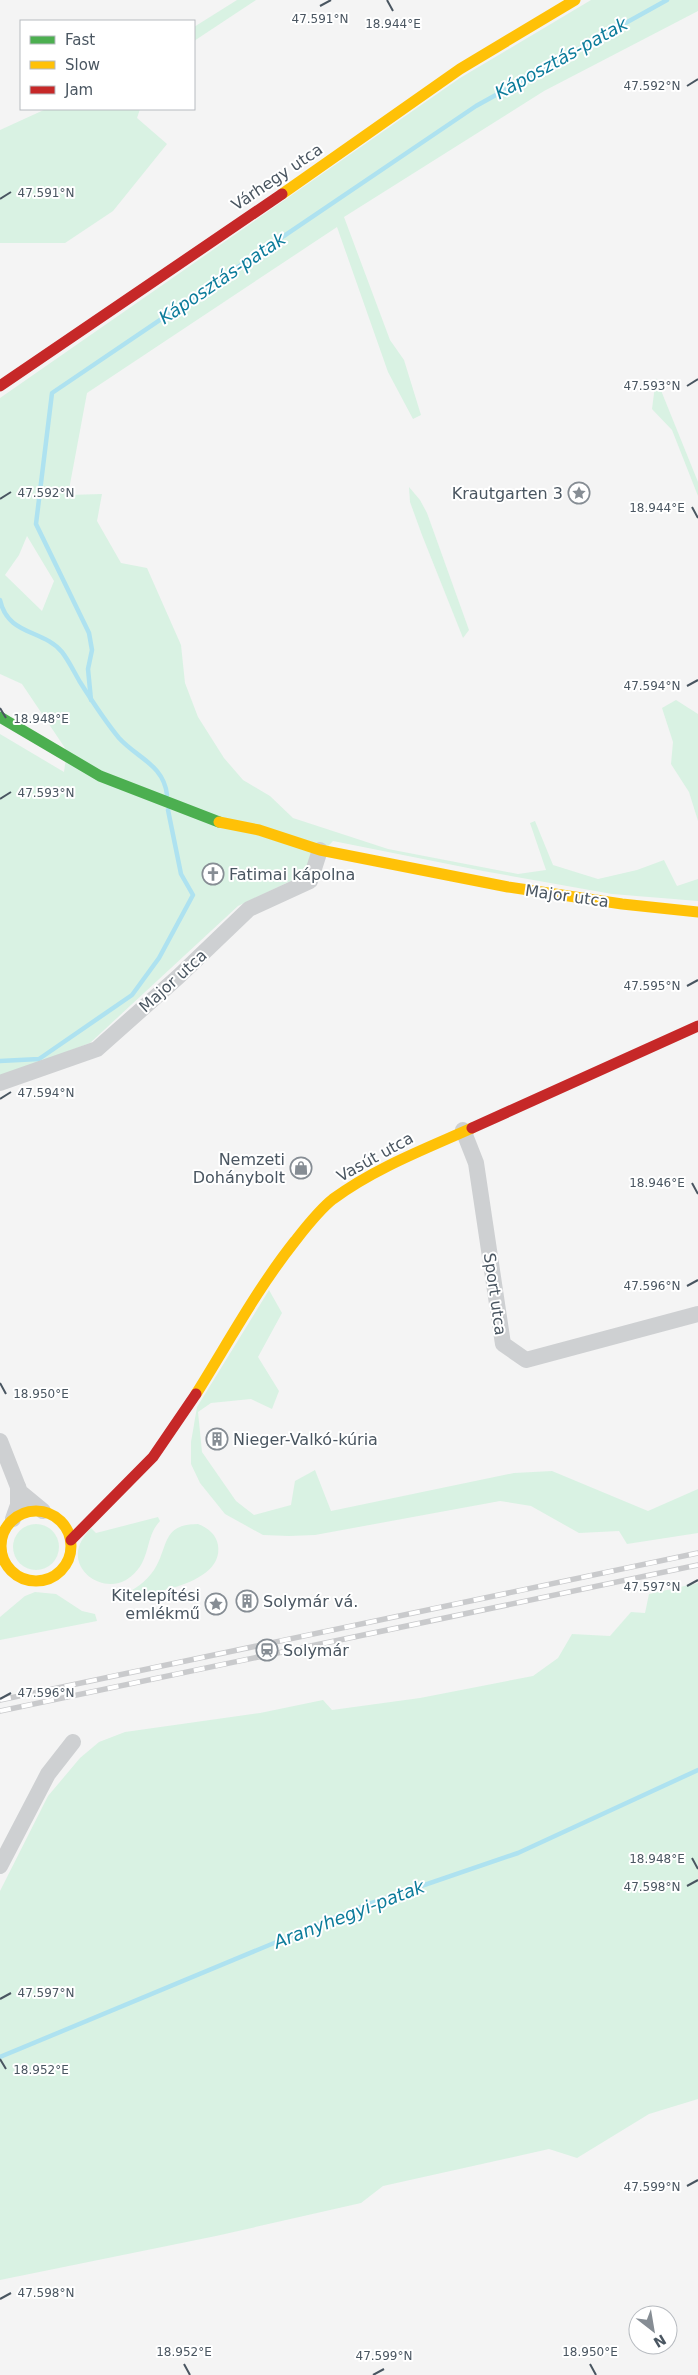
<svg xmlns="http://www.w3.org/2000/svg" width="698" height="2375" font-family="'DejaVu Sans',sans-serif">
  <rect width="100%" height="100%" fill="#f4f4f4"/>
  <!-- green -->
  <g fill="#d9f2e3" fill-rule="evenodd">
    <path d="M237,0H256L194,41V27Z"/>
    <path d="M591,0H698V11L544,91L344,217L390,340L404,360L421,415L413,419L388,372L337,227L87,393L68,495L102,494L97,521L121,563L147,568L181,645L185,683L198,717L224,758L243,780L270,796L293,818L388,849L518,874L546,870L530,823L535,821L553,865L598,879L637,870L664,860L677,886L698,879V901L612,894L483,871L333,841L299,877L238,906L90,1043L0,1077V734L64,772L67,751L22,684L0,674V398L460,78ZM27,536L54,581L42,611L5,575L19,555Z"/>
    <path d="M46,109H140L137,118L167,144L113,211L65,243H0V130Z"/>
    <path d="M656,378L698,482V496L672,430L652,409Z"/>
    <path d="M409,487L420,500L427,513L469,630L463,638L422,535L410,502Z"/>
    <path d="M676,700L698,714V821L689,792L671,764L673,742L662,708Z"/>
    <path d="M269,1290L282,1313L258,1357L279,1391L272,1409L251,1399L211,1403L198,1412L202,1452L236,1501L254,1515L291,1505L295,1481L315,1470L331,1511L514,1473L552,1471L648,1511L698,1489V1533L627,1544L619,1531L579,1533L531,1506L500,1501L315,1535L289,1536L263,1535L225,1514L200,1483L191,1464V1442L197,1407Z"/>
    <path d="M158,1517L160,1521C143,1539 153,1563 126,1580C106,1592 75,1576 78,1551C79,1542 86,1534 91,1528L96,1533Z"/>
    <circle cx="36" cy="1547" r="23"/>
    <path d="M198,1524C208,1528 216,1534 218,1545C224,1585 149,1593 122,1599L121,1596C134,1590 146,1582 154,1570C169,1547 161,1524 198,1524Z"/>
    <path d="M698,1583V2099L649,2114L577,2158L549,2149L383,2186L361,2203L216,2236L0,2280V1891L48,1796L80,1758L99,1742L125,1732L260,1713L323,1700L332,1710L420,1698L533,1676L558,1658L572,1634L610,1636L631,1612L645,1613L649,1594Z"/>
    <path d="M35,1592L56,1594L82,1611L95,1614L97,1621L0,1640V1617L25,1596Z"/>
  </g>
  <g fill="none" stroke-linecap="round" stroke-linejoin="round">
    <!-- stream -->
    <g stroke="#aee2f0" stroke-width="4.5">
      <path d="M0,600C8,636 43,629 62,652C69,661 74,672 80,682C92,701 105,721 119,738C137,758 164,765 167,795"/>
      <path d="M91,700L88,669L92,650L89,633L36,524L52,393L476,106L667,0"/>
      <path d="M0,1061L39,1059L132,995L159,958L193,895L181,874L168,810"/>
      <path d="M0,2057L363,1906L518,1853L698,1770"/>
    </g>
    <!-- street -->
    <g stroke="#ced0d2" stroke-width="16">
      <path d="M0,1083L97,1049L178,977L249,909L310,881L320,850"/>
      <path d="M463,1130L476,1163L503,1344L526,1360L698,1314"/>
      <path d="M0,1441L20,1492L43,1511"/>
      <path d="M13,1519L18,1505V1487"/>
      <path d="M0,1866L48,1774L73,1742"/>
    </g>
    <!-- fast -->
    <path stroke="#4caf50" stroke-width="11" d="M0,717L100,776L219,822"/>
    <!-- slow -->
    <g stroke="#ffc107" stroke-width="11">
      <path d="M282,194L460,69L575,0"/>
      <path d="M219,822L259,830L320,850L508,887L622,904L698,912"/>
      <path d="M196,1394C228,1343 257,1289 295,1241C306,1227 319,1210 333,1199C375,1168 425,1149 472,1128"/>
      <circle cx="36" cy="1546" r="35"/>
    </g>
    <!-- jam -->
    <g stroke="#c62828" stroke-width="11">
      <path d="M0,386L282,194"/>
      <path d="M472,1128L698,1026"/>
      <path d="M71,1540L153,1457L196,1394"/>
    </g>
    <!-- rail casing -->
    <g stroke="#c9cacc" stroke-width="5.5">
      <g id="rail">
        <path d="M0,1700L698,1553"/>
        <path d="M0,1711L698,1565"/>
      </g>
    </g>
    <!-- rail -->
    <use href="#rail" stroke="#fff" stroke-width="4" stroke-dasharray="11" stroke-linecap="butt"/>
  </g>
  <!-- ticks -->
  <path fill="none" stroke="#4a5661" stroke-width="2" d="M387,0L393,11M320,6L331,0M687,86L698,79M0,199L11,192M687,386L698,379M0,499L11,492M692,507L698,518M687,686L698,680M0,708L6,718M0,799L11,792M687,986L698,980M0,1099L11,1092M692,1183L698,1194M687,1286L698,1280M0,1383L6,1394M687,1586L698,1580M0,1699L11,1693M692,1858L698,1869M687,1886L698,1880M0,1999L11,1993M0,2059L6,2069M687,2186L698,2180M0,2299L11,2293M184,2364L190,2375M590,2364L596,2375M373,2375L384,2369"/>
  <!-- icons -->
  <defs>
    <g id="sight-ring" transform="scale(1.125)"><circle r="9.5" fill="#fff" stroke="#868d94" stroke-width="1.5"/><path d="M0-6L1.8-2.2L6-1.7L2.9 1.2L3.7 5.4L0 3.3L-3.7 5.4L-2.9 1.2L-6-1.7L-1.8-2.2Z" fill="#868d94"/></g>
    <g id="church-ring" transform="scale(1.125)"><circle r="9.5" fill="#fff" stroke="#868d94" stroke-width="1.5"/><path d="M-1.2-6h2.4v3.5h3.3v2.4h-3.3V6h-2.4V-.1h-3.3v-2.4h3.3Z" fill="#868d94"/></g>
    <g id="shop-ring" transform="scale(1.125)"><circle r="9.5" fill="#fff" stroke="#868d94" stroke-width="1.5"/><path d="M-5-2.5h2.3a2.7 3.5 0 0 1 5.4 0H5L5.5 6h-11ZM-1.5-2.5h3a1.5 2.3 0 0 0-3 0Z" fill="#868d94"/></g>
    <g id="building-ring" transform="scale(1.125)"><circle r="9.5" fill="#fff" stroke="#868d94" stroke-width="1.5"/><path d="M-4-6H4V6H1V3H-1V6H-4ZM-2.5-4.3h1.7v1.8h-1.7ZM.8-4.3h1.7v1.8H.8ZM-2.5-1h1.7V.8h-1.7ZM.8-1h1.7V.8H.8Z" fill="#868d94"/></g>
    <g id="station-ring" transform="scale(1.125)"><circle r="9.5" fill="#fff" stroke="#868d94" stroke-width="1.5"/><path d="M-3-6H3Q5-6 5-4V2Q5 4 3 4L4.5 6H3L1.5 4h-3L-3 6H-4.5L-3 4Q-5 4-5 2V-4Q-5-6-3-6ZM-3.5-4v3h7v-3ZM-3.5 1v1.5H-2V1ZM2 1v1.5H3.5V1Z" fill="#868d94"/></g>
  </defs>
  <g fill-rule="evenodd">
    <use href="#sight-ring" x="579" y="493"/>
    <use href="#church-ring" x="213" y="874"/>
    <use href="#shop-ring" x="301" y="1168"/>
    <use href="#building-ring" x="217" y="1439"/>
    <use href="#building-ring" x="247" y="1601"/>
    <use href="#sight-ring" x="216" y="1604"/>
    <use href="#station-ring" x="267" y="1650"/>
  </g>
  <g text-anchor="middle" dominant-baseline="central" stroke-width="4" stroke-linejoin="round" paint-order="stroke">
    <!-- street labels -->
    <g font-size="16" fill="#4a5661" stroke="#fff">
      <text transform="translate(277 177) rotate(-34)">Várhegy utca</text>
      <text transform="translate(567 896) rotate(8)">Major utca</text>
      <text transform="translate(173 981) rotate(-42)">Major utca</text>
      <text transform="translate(375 1157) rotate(-29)">Vasút utca</text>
      <text transform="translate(495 1294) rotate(82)">Sport utca</text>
    </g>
    <!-- poi labels -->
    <g font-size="16" fill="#4a5661" stroke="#fff" text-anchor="start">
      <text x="563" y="493" text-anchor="end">Krautgarten 3</text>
      <text x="229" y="874">Fatimai kápolna</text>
      <text x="285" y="1159" text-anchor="end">Nemzeti<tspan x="285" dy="18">Dohánybolt</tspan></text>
      <text x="233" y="1439">Nieger-Valkó-kúria</text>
      <text x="200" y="1595" text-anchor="end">Kitelepítési<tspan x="200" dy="18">emlékmű</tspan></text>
      <text x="263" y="1601">Solymár vá.</text>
      <text x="283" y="1650">Solymár</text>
    </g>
    <!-- water labels -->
    <g font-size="18" font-style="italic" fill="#0c7c9b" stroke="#fff">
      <text transform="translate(561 58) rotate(-29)">Káposztás-patak</text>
      <text transform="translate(222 278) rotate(-34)">Káposztás-patak</text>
      <text transform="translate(349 1914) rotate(-21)">Aranyhegyi-patak</text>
    </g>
  </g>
  <g font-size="12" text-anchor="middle" fill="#4a5661" stroke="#fff" stroke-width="4" stroke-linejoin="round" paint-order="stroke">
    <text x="320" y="23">47.591°N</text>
    <text x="393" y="28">18.944°E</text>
    <text x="652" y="90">47.592°N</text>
    <text x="46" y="197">47.591°N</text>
    <text x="652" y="390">47.593°N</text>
    <text x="46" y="497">47.592°N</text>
    <text x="657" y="512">18.944°E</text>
    <text x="652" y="690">47.594°N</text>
    <text x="41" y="723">18.948°E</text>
    <text x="46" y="797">47.593°N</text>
    <text x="652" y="990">47.595°N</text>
    <text x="46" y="1097">47.594°N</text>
    <text x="657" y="1187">18.946°E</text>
    <text x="652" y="1290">47.596°N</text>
    <text x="41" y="1398">18.950°E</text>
    <text x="652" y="1591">47.597°N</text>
    <text x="46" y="1697">47.596°N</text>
    <text x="657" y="1863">18.948°E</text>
    <text x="652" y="1891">47.598°N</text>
    <text x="46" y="1997">47.597°N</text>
    <text x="41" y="2074">18.952°E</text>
    <text x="652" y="2191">47.599°N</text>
    <text x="46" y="2297">47.598°N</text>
    <text x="184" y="2356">18.952°E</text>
    <text x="590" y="2356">18.950°E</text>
    <text x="384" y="2360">47.599°N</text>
  </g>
  <!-- legend -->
  <rect x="20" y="20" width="175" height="90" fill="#ffffff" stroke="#b7bbc0"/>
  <rect x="30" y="36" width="25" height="8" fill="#4caf50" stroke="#b7bbc0"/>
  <text x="65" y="45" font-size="15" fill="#4a5661">Fast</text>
  <rect x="30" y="61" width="25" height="8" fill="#ffc107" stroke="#b7bbc0"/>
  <text x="65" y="70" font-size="15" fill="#4a5661">Slow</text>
  <rect x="30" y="86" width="25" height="8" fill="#c62828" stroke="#b7bbc0"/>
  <text x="65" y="95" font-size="15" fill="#4a5661">Jam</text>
  <!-- north arrow -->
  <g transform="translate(653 2330) rotate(149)"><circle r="24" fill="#ffffff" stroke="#b7bbc0"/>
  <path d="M0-4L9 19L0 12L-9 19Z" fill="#868d94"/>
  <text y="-8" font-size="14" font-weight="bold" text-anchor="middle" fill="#4a5661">N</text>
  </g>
</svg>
